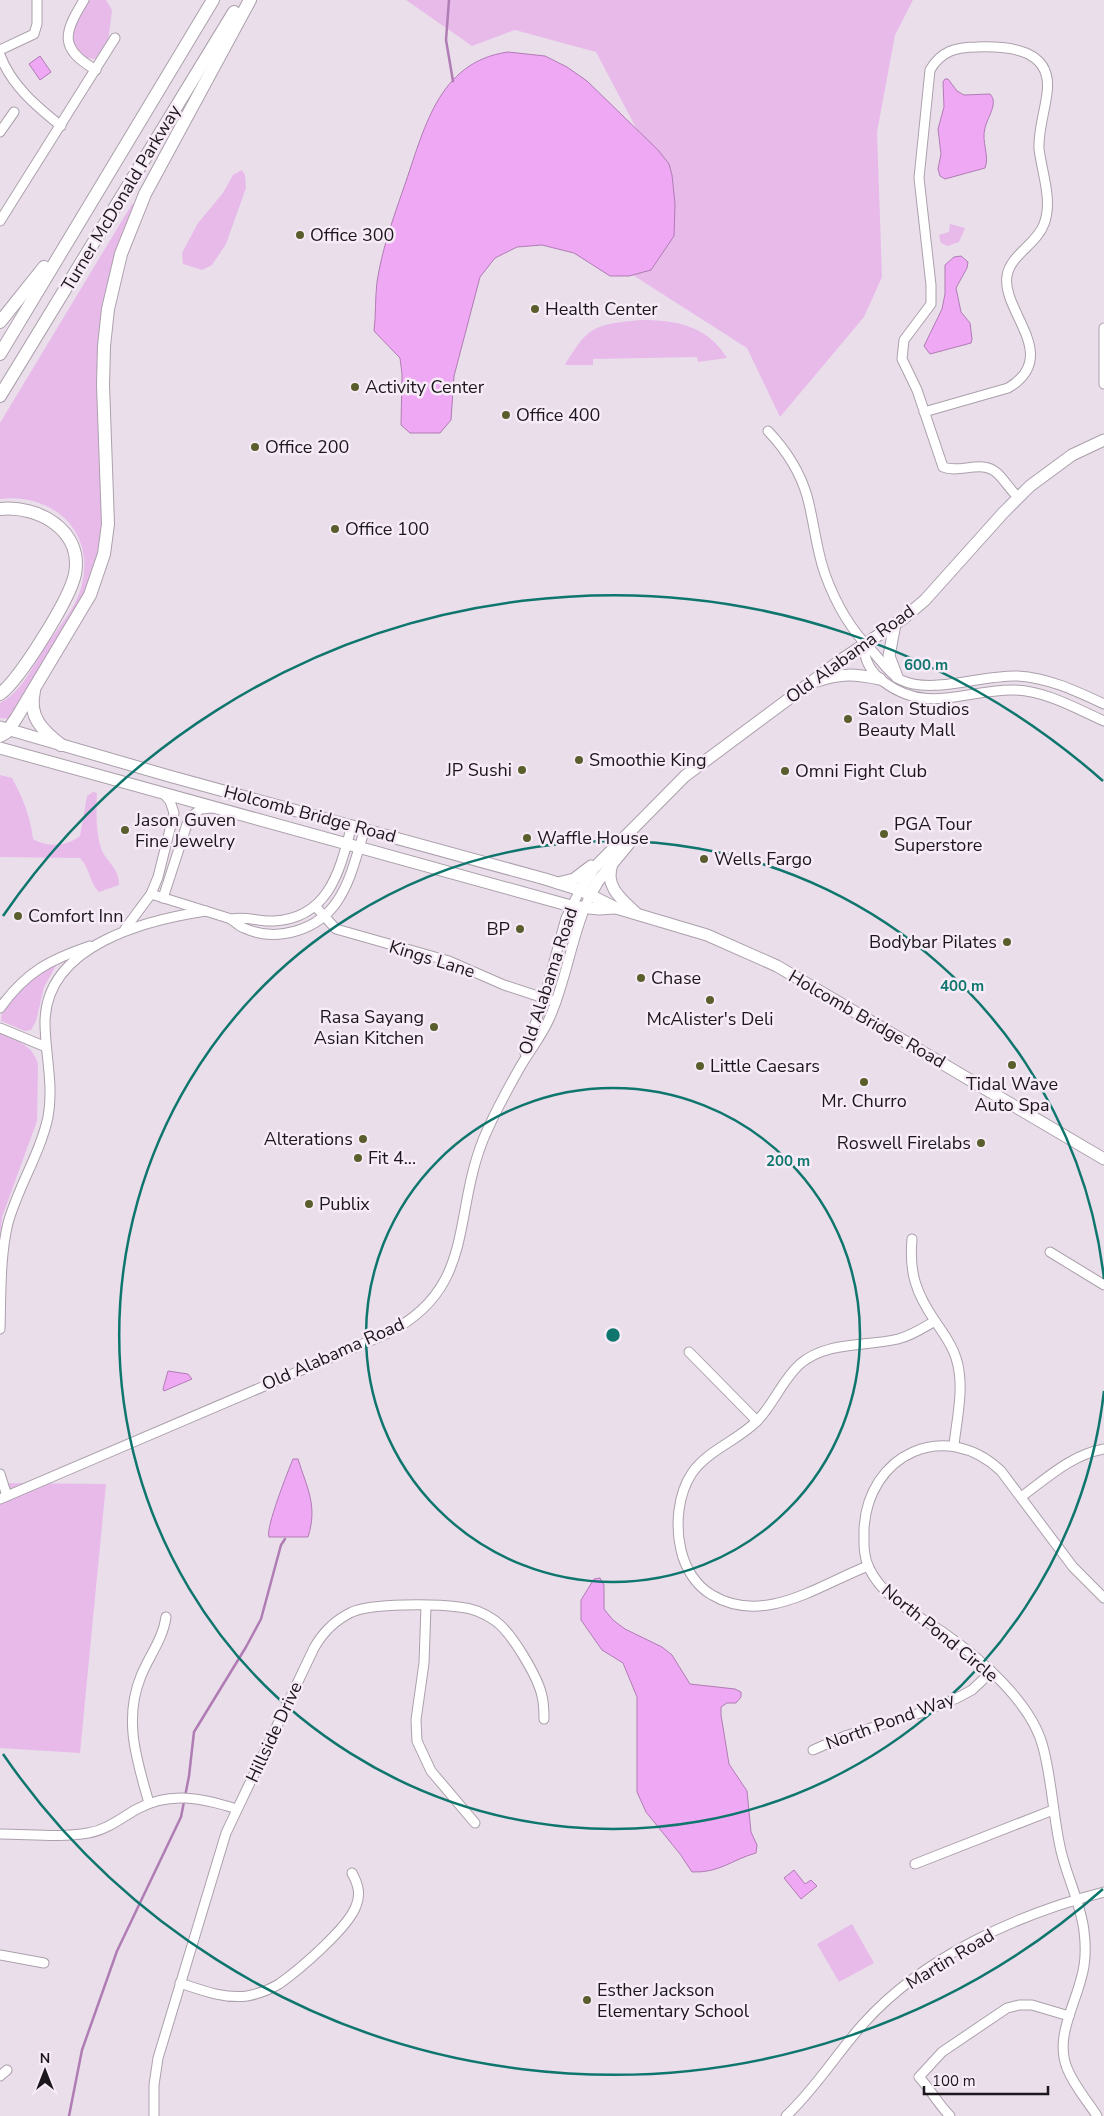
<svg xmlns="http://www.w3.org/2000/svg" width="1104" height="2116" font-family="'Nunito Sans',sans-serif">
  <rect width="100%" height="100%" fill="#eadeeb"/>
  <!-- green -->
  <g fill="#e7baea">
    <path d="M88,0H106L112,10L108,42L95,59L81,57L71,46L74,23Z"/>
    <path d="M406,0H913L895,35L877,132L882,277L864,317L780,417L747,348L628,272L661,175L596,52L515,30L472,46Z"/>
    <path d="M242,170L245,175L246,188L226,244L212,265L202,270L183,264L182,253L198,223L223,193L233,175Z"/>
    <path d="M132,204L135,206L111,278L104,532L90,584L10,719L0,718V703C21,692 31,670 43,650C56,630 77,608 82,584C95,530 52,493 0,499V423Z"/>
    <path d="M950,224L965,228L959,242L948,246L941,243L939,235L949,232Z"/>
    <path d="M640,320C675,320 707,325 727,358L698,362L697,357L593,359V365H565C589,325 594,325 640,320Z"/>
    <path d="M0,775L12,778C23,798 30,816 33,839C47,848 68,846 80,836L87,796L93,792L97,793C96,809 96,833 101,848C106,863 119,866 119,885L99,892C89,882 90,868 80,858L0,857Z"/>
    <path d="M58,962L44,987L36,1021L31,1030L25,1031L1,1021C0,996 39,973 58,962Z"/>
    <path d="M0,1034C17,1041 33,1045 38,1064L37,1121L2,1217L0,1236Z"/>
    <path d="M0,1483L106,1484L80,1753L0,1748Z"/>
    <path d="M852,1924L874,1963L839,1982L817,1944Z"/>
  </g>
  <!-- water -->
  <g fill="#efa8f4" stroke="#af7cb3">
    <path d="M508,52L545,56L567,67L587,81L658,150L669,164L672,175L675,204L674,236L651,270L629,276H610L574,253L542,245L517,247L495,258L480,277L454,376L451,420L440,433H410L401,425L402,374L400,358L374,331C376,315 375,298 377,282C382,249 393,219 404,187C424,131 437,62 508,52Z"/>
    <path d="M40,56L51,72L40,80L29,64Z"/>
    <path d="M945,79H948L957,91L964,95L990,94C999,103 987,118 985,128C981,142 990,156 985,168L945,179L940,176L938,169L941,154L938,129L944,107L943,82Z"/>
    <path d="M961,256L968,262L967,268L956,288L961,312L970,323L972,339L971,343L930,354L924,346L942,309L945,294V265L954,257Z"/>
    <path d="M168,1371L188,1374L192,1379L164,1391L163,1389Z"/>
    <path d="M293,1459H298C307,1488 318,1506 308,1537H269C265,1529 288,1471 293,1459Z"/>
    <path d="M600,1578L604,1585V1609L613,1620L625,1629L662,1647L672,1655L690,1684L735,1689L741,1692V1697L736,1703H727L721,1707V1715L729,1764L747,1791L751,1832L757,1845L756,1853C731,1860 720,1873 692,1872L680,1854L646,1812L637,1792V1697L623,1663L602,1650L581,1620V1600L594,1579Z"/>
    <path d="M794,1870L805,1884L811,1880L817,1886L801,1899L784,1878Z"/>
  </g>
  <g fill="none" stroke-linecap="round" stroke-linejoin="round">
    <!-- stream -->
    <g stroke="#af7cb3" stroke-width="2.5">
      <path d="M449,0L446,40L453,81"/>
      <path d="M69,2116L82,2050L117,1951L181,1817L189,1776L194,1732L246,1647L261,1619L281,1545L285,1539"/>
    </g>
    <!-- minor casing -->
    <g stroke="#aba0ac" stroke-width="11">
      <g id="minor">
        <path d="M84,0C64,33 58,48 96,70"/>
        <path d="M0,50L34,34L37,24V0"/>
        <path d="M0,55C11,85 36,106 61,126"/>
        <path d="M0,132L14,112"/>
        <path d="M0,221L115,38"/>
        <path d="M1104,328V384"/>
        <path d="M924,412L1008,388C1062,356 1001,311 1007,276C1010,255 1037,244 1044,224C1053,201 1042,173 1039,149C1038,131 1045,111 1047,93C1053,49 1009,46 977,47C956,47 941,51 930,70L919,178L931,285V304L904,340L902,359L917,390L943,467C960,474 982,459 997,473C1003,478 1011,491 1018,497"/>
        <path d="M768,431C785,449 800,472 807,496C814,521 816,549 825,574C835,602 851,630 872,651C882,661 888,673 901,680C932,695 984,674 1018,676C1049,678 1076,691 1104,704"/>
        <path d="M863,644C865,661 870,672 884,682C928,715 966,689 1014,690C1046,691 1075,708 1104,721"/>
        <path d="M151,894C177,902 203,910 228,918C234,920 238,926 244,928C277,943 319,930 338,900C352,879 357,852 365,829"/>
        <path d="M163,898L189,818L201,809L212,808"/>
        <path d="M315,906L336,929L449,961L504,985L556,1002"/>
        <path d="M232,919C247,916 259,922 274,921C330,918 340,869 352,825"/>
        <path d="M125,929L151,894L158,877L174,813L170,801L163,793"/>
        <path d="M0,1008C26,972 49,960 90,946"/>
        <path d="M0,1028L46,1047"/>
        <path d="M525,1053L544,998L566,918L580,890"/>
        <path d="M912,1239C909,1273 916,1293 935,1321C943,1333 952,1344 956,1358C965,1386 957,1417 954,1445"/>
        <path d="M1050,1252L1104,1285"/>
        <path d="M0,1329C1,1295 0,1256 8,1223C18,1187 40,1154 48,1117C54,1085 45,1054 45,1022C46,945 146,920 206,911"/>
        <path d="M689,1352L757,1421"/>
        <path d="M0,1474L7,1496"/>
        <path d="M1021,1497C1047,1478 1071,1455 1104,1449"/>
        <path d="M0,1499L386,1334C476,1289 452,1218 483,1140C493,1116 506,1092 519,1069C529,1051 542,1036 550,1017C567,978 572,934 590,895"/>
        <path d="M868,1566C819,1585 764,1626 712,1595C696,1586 685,1568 681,1550C675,1525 678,1494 692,1473C708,1450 737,1441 757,1421C774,1404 782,1380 800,1364C827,1341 865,1347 898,1339C911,1336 923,1328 935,1321"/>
        <path d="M426,1606L424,1663L416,1720L417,1741L431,1771L475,1823"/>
        <path d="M813,1750L845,1736L920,1713L957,1698L972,1690L990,1673"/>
        <path d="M149,1803C137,1761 123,1720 141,1676C149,1656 163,1639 166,1617"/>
        <path d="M0,1834C29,1834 60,1838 88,1833C107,1830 121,1818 137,1809C170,1791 202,1798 237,1809"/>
        <path d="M915,1864L1053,1810"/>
        <path d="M0,1955L44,1963"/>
        <path d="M180,1983C201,1990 224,1999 247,1996C258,1994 269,1990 279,1984C299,1970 348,1928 356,1906C361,1894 358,1884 352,1873"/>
        <path d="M0,2076L7,2070"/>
        <path d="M154,2116V2085L158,2058L226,1833L314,1648C323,1632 335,1620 352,1612C373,1603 435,1604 459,1607C471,1608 484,1613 494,1620C511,1631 538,1677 542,1696C544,1704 544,1712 544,1719"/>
        <path d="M786,2116C816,2088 837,2053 864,2023C923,1957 1020,1913 1104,1892"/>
        <path d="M950,2116C938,2104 931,2090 919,2077L942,2052L1007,2008L1019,2005H1032L1069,2016"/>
        <path d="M1097,2116C1087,2100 1074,2086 1067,2068C1055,2038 1074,2007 1081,1979C1086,1963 1086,1947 1084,1931C1081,1904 1067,1877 1061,1851C1053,1817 1052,1780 1043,1747C1032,1703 980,1658 944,1633C916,1614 884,1599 869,1568C863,1555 864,1543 864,1529C868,1454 945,1418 1001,1471L1073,1567L1104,1598"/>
      </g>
    </g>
    <!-- major casing -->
    <g stroke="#aba0ac" stroke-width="13">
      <g id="major">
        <path d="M895,624L889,656L897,677"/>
        <path d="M817,681C842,673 854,674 880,679"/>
        <path d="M0,727L169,776L545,879L580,890L616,908L707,935L777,966L1104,1159"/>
        <path d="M0,748L571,906L599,909L615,908"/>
        <path d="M612,864C604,886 621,899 636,913"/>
        <path d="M558,883L574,879L591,866"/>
        <path d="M580,890L593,869L685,776L841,660L904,618L925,600L1003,513L1030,486L1072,455L1104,440"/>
        <path d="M590,895L598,881L631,841"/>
      </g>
    </g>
    <!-- highway casing -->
    <g stroke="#aba0ac" stroke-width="14">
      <g id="highway">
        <path d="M0,322L44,267"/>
        <path d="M0,354L213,0"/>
        <path d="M0,396L234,12"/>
        <path d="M0,509C38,505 83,530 75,574C70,599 20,679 0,694"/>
        <path d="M34,691C28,717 42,730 61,745"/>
        <path d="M0,736L7,732L17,717L90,595L104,554L108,524L103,385L104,346L108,309L121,254L145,194L250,0"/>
      </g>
    </g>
    <!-- minor -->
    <use href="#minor" stroke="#fff" stroke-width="9"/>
    <!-- major -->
    <use href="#major" stroke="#fff" stroke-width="11"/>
    <!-- highway -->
    <use href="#highway" stroke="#fff" stroke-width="12"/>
  </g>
  <!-- distance rings -->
  <g fill="none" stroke="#0f766e" stroke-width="2.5">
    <circle cx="613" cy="1335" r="247"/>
    <path d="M1104 1391A494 494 0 1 1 1104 1279"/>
    <path d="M1103 1889A740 740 0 0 1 3 1754M3 916A740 740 0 0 1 1103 781"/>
  </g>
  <!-- markers -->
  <g fill="#595e2c" stroke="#f7ebf8" stroke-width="2">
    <circle cx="300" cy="235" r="5"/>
    <circle cx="535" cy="309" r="5"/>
    <circle cx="355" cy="387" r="5"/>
    <circle cx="506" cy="415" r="5"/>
    <circle cx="255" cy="447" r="5"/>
    <circle cx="335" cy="529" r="5"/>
    <circle cx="848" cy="719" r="5"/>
    <circle cx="579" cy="760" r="5"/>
    <circle cx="522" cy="770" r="5"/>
    <circle cx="785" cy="771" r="5"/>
    <circle cx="125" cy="830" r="5"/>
    <circle cx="884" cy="834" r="5"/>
    <circle cx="527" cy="838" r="5"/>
    <circle cx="704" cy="859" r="5"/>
    <circle cx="18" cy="916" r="5"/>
    <circle cx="520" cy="929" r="5"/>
    <circle cx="1007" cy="942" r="5"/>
    <circle cx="641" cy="978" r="5"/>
    <circle cx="710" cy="1000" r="5"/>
    <circle cx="434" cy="1027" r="5"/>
    <circle cx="1012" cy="1065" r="5"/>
    <circle cx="700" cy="1066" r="5"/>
    <circle cx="864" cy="1082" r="5"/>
    <circle cx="363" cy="1139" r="5"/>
    <circle cx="981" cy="1143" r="5"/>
    <circle cx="358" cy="1158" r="5"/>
    <circle cx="309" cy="1204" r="5"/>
    <circle cx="587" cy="2000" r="5"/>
  </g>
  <g text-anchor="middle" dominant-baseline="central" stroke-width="5" stroke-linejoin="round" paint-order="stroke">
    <!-- street labels -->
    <g font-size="18" fill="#1b171c" stroke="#f7ebf8">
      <text transform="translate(121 198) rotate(-59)">Turner McDonald Parkway</text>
      <text transform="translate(850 654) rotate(-36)">Old Alabama Road</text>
      <text transform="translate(310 814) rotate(15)">Holcomb Bridge Road</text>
      <text transform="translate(432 959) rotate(17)">Kings Lane</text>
      <text transform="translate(548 981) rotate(-72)">Old Alabama Road</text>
      <text transform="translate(867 1019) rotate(30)">Holcomb Bridge Road</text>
      <text transform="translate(333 1354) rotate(-24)">Old Alabama Road</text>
      <text transform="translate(940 1633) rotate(39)">North Pond Circle</text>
      <text transform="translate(890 1721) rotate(-20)">North Pond Way</text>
      <text transform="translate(274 1732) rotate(-65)">Hillside Drive</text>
      <text transform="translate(950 1959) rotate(-31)">Martin Road</text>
    </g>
    <!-- poi labels -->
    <g font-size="18" fill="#1b171c" stroke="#f7ebf8" text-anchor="start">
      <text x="310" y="235">Office 300</text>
      <text x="545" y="309">Health Center</text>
      <text x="365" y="387">Activity Center</text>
      <text x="516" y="415">Office 400</text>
      <text x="265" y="447">Office 200</text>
      <text x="345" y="529">Office 100</text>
      <text x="858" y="709">Salon Studios<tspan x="858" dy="21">Beauty Mall</tspan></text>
      <text x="589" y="760">Smoothie King</text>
      <text x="512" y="770" text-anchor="end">JP Sushi</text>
      <text x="795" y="771">Omni Fight Club</text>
      <text x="135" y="820">Jason Guven<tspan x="135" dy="21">Fine Jewelry</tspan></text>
      <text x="894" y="824">PGA Tour<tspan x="894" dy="21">Superstore</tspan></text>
      <text x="537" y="838">Waffle House</text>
      <text x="714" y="859">Wells Fargo</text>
      <text x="28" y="916">Comfort Inn</text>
      <text x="510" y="929" text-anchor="end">BP</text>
      <text x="997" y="942" text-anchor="end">Bodybar Pilates</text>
      <text x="651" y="978">Chase</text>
      <text x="424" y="1017" text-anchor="end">Rasa Sayang<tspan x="424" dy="21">Asian Kitchen</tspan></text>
      <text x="710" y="1019" text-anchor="middle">McAlister's Deli</text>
      <text x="710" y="1066">Little Caesars</text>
      <text x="1012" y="1084" text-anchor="middle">Tidal Wave<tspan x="1012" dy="21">Auto Spa</tspan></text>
      <text x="864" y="1101" text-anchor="middle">Mr. Churro</text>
      <text x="353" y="1139" text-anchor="end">Alterations</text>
      <text x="971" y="1143" text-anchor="end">Roswell Firelabs</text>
      <text x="368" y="1158">Fit 4...</text>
      <text x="319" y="1204">Publix</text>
      <text x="597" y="1990">Esther Jackson<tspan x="597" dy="21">Elementary School</tspan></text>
    </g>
  </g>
  <circle cx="613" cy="1335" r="8" fill="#0f766e" stroke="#f7ebf8" stroke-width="2.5"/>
  <g font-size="15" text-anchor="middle" font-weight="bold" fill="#0f766e" stroke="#f7ebf8" stroke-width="5" stroke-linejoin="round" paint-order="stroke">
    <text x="926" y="670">600 m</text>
    <text x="962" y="991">400 m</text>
    <text x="788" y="1166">200 m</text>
  </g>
  <!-- north arrow -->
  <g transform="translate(45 2071)" stroke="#f7ebf8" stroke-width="4" paint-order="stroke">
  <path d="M0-4L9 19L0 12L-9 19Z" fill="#1b171c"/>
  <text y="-8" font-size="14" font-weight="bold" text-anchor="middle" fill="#1b171c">N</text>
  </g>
  <!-- scale -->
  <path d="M924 2086v8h124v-8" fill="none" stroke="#1b171c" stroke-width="2.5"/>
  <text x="932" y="2086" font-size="15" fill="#1b171c" stroke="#f7ebf8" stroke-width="4" paint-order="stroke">100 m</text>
</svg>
